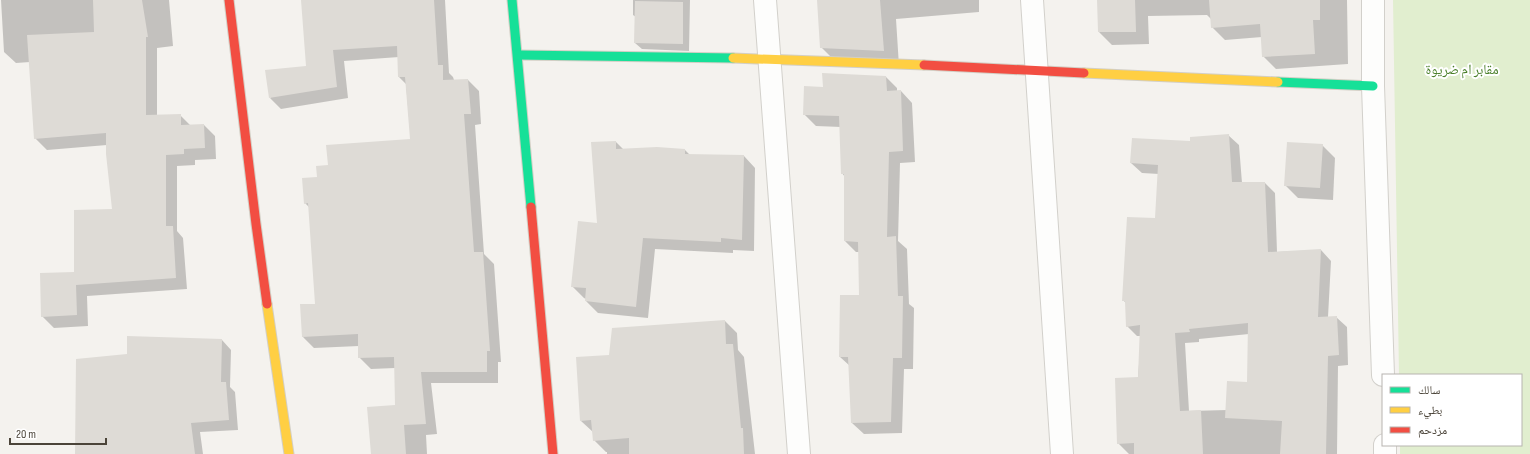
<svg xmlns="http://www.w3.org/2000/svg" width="1530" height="454" font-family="'Sofia Sans Condensed','Noto Naskh Arabic',sans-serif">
  <rect width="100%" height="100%" fill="#f4f2ee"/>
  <!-- green -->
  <path fill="#e1eecf" d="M1393,0H1530V454H1400V445H1521V375H1399Z"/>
  <!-- shadow -->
  <g fill="#0003" fill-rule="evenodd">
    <path d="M1,0H169L173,46L157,48V116L180,115L191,126L204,125L215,136L216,159L195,160V165L177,166V231L183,238L187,289L87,296L88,326L54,328L42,316L75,273L113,210L107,145L47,150L35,138L30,62L16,63L4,52Z"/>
    <path d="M302,0H445L449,73L453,77L454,80H468L479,91L481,124L475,125L484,254L494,264L501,362H498V383H431L437,434L426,435L427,454H372L396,405L395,368L371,369L359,357V346L314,348L303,337L301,305H316L310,208L305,203L318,178L329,166L411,140L406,84L399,77V57L344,61L348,98L281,109L270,98L307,67Z"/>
    <path d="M633,0H690L689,51L642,49L635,43L636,17L633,15Z"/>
    <path d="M818,0H979V12L896,19L899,66L837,63L821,47Z"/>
    <path d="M1098,0H1347L1348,64L1276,69L1263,56L1262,37L1225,40L1212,27L1211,19L1207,15L1148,16L1149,44L1112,45L1099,32Z"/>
    <path d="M886,77L897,88V92L901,91L912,103L915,162L900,163L898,241L907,249L909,304L914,308L913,369H904L902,433L864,434L852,423L850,366L840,357L861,296L859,252H856L845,241V177L842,173L841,127L816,126L804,114L824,88Z"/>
    <path d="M1228,135L1239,145L1242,183H1265L1275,193L1277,252L1321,250L1331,261L1328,317H1336L1347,327L1348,365L1338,366L1337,454H1129L1118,443L1138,378L1141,336H1137L1127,326L1126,303L1123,300L1156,219L1159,174L1142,173L1131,163L1191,142ZM1249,334L1248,383L1227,410L1189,411L1185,343L1199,342V339Z"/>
    <path d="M616,142L624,150H685L690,155L744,156L755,168L754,251L733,250V253L655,249L648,318L598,313L586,301V299L584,298L572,286L598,224Z"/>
    <path d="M1322,145L1335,158L1333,200L1298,198L1285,185Z"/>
    <path d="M725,321L737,333L738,350L744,357L755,454H607V452H606L594,440L593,432L581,421L610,356Z"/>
    <path d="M222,340L231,350L230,387L235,392L238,430L200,432L203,454H76L128,355Z"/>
  </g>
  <!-- building -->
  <g fill="#dedbd6">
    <path d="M93,0H142L148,37H146V115L181,114V125L204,124L205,148L184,149V154L166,155V226H173L176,278L76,285L77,315L41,317L40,273L74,272V210L112,209L106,154V133L34,139L27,35L94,32Z"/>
    <path d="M301,0H434L438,65H443V80L468,79L471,114H464L474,252H483L490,351H487V372H421L426,424L404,425L406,454H371L367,407L395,405L394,357L358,358V334L302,337L300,304H315L308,203L304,204L302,178L317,177L316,166L328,165L326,145L410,139L405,77H398L397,46L333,50L337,87L269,98L265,70L306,66Z"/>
    <path d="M817,0H880L884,51L820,48Z"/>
    <path d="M1097,0H1135L1136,32H1098Z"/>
    <path d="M1209,0H1320V20H1313L1315,54L1262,57L1260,24L1211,28Z"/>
    <path d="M635,1L683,2V44L634,43Z"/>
    <path d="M822,73L886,76L887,91L901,90L903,151L889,152L887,237L896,236L898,296H903L902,358H893L891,422L851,423L848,357H839L840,295H859L858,242L844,241V174H841L839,116L803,115L804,86L823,87Z"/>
    <path d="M1229,134L1232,182H1265L1268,252L1321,249L1318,317L1337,316L1339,355L1328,356L1326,454H1280L1282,421L1225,418L1227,381L1247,382L1248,323L1189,329L1190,332L1175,333L1180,411L1201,410L1203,454H1134V443L1117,444L1115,378L1138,377L1140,325L1126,327L1125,301H1122L1127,217L1155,218L1158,165L1130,163L1132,138L1190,141V137Z"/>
    <path d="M616,141V149L657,147L685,149V154L744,155L742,240L721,238V242L643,238L636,307L585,301L586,288L571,287L578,221L597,223L591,142Z"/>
    <path d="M1287,142L1323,144L1320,188L1284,186Z"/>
    <path d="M725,320L726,344H733L741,428H743L744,454H629V438L593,441L591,420L580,421L576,357L609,355L612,328Z"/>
    <path d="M127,336L222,339L221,382H226L229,420L191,423L195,454H75L76,359L127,354Z"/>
  </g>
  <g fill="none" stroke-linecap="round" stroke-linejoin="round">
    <!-- street casing -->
    <g stroke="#d2d0cb" stroke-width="24">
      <g id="street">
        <path d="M765,0L799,454"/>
        <path d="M1032,0L1062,454"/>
        <path d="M1373,0V86L1383,375"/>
        <path d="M1385,445V454"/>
      </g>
    </g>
    <!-- fast casing -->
    <g stroke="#d3cfc5" stroke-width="11">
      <g id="fast">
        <path d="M512,0L531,207"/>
        <path d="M518,55L733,58"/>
        <path d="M1278,82L1373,86"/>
      </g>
    </g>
    <!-- slow casing -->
    <g stroke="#d3cfc5" stroke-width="11">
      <g id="slow">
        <path d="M733,58L924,65"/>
        <path d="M1084,73L1278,82"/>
        <path d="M267,304L289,454"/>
      </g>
    </g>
    <!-- jam casing -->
    <g stroke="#d3cfc5" stroke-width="11">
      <g id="jam">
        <path d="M229,0L256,224L267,304"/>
        <path d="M924,65L1084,73"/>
        <path d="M531,207L553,454"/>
      </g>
    </g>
    <!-- street -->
    <use href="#street" stroke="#fdfdfc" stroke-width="22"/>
    <!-- fast -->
    <use href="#fast" stroke="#16e098" stroke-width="9"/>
    <!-- slow -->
    <use href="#slow" stroke="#ffcf43" stroke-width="9"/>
    <!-- jam -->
    <use href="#jam" stroke="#f24e42" stroke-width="9"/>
  </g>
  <g text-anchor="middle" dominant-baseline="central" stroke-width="4" stroke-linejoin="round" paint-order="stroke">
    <!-- park labels -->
    <g font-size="14" fill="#4a7f2a" stroke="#fff">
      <text x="1462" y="69">مقابر ام ضريوة</text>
    </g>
  </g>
  <!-- legend -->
  <rect x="1382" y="374" width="140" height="72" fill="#ffffff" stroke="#b7b4b0"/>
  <rect x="1390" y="387" width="20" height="6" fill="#16e098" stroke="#b7b4b0"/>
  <text x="1418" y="394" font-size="12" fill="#4b4439">سالك</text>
  <rect x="1390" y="407" width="20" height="6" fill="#ffcf43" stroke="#b7b4b0"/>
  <text x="1418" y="414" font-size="12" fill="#4b4439">بطيء</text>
  <rect x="1390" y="427" width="20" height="6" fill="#f24e42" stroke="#b7b4b0"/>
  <text x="1418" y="434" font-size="12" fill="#4b4439">مزدحم</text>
  <!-- scale -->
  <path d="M10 438v6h96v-6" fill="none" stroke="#4b4439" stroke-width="2"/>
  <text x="16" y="438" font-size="12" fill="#4b4439" stroke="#ffffff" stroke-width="3" paint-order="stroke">20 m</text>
</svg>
